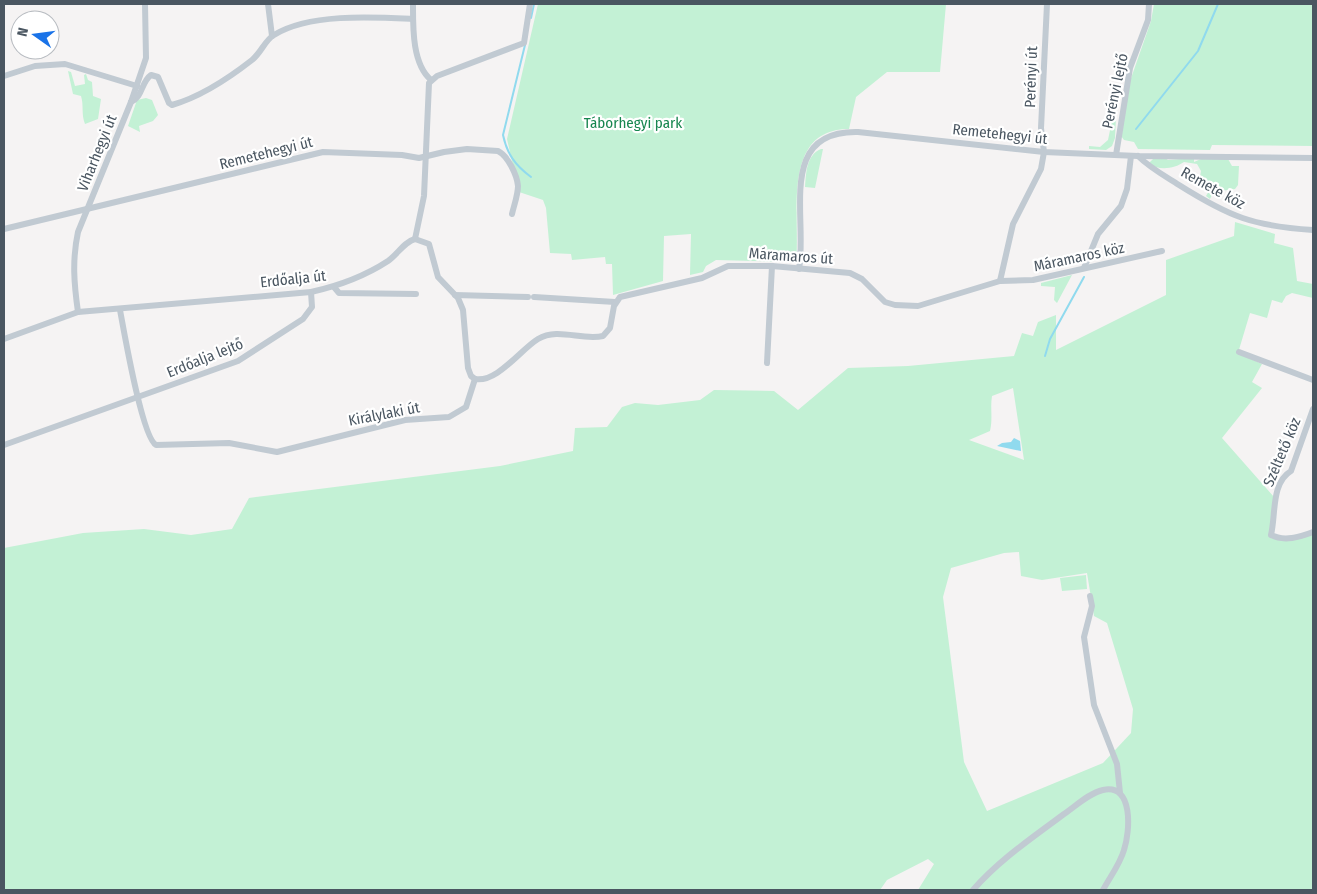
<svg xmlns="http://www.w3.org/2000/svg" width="1317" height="894" font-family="'Fira Sans Condensed',sans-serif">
  <rect width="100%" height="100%" fill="#f5f3f3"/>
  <!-- green -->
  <g fill="#c3f1d5" fill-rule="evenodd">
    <path d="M538,4H946L940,72H887L856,97L849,129C780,129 801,218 796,262L716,260L706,266L703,272L690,275L691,234L664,236L663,281L613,295L612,264H606L605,257L572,260L571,254L550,253L546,208L543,200L519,192L507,139Z"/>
    <path d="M1154,4H1313V146L1212,145L1210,150L1138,149L1134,142L1124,140L1121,136L1129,84L1151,21Z"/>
    <path d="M68,71L71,72L75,86L85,84L84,75L86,74L88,80L92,82L93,96L101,99L98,119L85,124C81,114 84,105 81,96L73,94Z"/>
    <path d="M1117,96L1115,138L1112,146L1106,150L1089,149V146L1100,147L1108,140Z"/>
    <path d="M146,98L152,100L158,115L153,121L139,126L140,132L128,126L137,100Z"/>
    <path d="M821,149H823L815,188L805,187C806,174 806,155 821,149Z"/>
    <path d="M1165,158L1168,160L1194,158V162L1201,159H1228L1232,166H1239L1238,185L1235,189L1213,192L1210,199L1206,196L1209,191L1199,183L1201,171L1197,164L1184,162C1174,169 1158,171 1149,163L1153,159Z"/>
    <path d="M1235,222L1275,234L1274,243L1293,248L1297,281L1313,284V298L1292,293L1286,296L1282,303L1272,300L1267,318L1250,313L1238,353L1262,364L1252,382L1262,388L1222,438L1274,497L1271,535L1276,538L1313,532V890H918L934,864L928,859L887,880L880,890H4V548L83,533L144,529L191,535L232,529L249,498L500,466L573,451L575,428L607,427L622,407L635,403L658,405L700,400L714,390L774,391L798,410L848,368L908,366L1014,356L1022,333L1033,336L1038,322L1056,315V350L1166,295V260L1234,236ZM1013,388L1024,460L969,440L990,431C993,418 990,408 992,396ZM1019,552L1021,576L1042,580L1087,573L1094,616L1107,623L1133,709L1131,733L1103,763L987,811L964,762L943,597L951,568L1004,553Z"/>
    <path d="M1072,275L1057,303L1054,300L1055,287L1041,286V283Z"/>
    <path d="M1086,575L1087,589L1062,591L1060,578Z"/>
  </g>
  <!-- water -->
  <path fill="#90daee" d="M1014,438L1020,441L1021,451L997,446L1002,443L1011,442Z"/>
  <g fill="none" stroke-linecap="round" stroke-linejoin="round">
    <!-- stream -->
    <g stroke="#90daee" stroke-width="2">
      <path d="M531,18L534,4"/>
      <path d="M525,45L503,135C507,154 515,165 531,177"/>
      <path d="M1136,129L1198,51L1218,4"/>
      <path d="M1045,356L1050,339L1084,277"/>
    </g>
    <!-- minor -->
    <g stroke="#c1cad2" stroke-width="6">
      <path d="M268,4L272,36"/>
      <path d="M413,4C413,27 412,64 431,80"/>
      <path d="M4,76L35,66L65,64L137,86"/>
      <path d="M131,102C143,97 141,82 151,75L158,77L169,103L172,105C200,97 229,78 252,60C261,53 265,40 274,35C309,13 374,17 413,19"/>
      <path d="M1116,155L1130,68L1148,20L1149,4"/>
      <path d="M1138,156C1150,168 1165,176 1179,185C1230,217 1253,226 1313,230"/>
      <path d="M4,229L323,152L402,155L419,158L444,152L467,149L498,151C508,156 517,175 518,186C518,195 514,205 512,214"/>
      <path d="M415,239L424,196L429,83L437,76L524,43L530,4"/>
      <path d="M415,239L429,244L438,277L458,298L463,310L468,368L471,376L475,379"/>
      <path d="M1084,268L1098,234L1121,206L1127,189L1131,156"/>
      <path d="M799,269C808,218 776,130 858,132L1044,152L1138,156L1313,158"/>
      <path d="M1000,281L1013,224L1041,169L1044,152L1041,128L1047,4"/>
      <path d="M334,287L339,293L416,294"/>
      <path d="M455,295L528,297"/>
      <path d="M534,297L615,302"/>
      <path d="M120,310C124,331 142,437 156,445L229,443L277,452L405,420L449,417L466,407L475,379"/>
      <path d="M78,312C74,284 72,260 78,232L131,102L146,58L145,4"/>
      <path d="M4,339L78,312L311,292C338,286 365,276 388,261C398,254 404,242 415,239"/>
      <path d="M1239,352L1313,380"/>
      <path d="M767,363L772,266"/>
      <path d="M475,379C497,383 520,350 538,339C558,327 582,341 603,336L610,328L614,306L620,297L702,278L728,266H772L850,273L862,279L885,302L895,305L918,306L1000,281L1033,280L1162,251"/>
      <path d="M1313,409L1291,471C1271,483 1276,514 1271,535C1284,542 1300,537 1313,532"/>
      <path d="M4,445L238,361L303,319L312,307L311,292"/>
      <path d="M1090,596L1092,606L1084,637L1094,705L1117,764L1120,793"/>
      <path d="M973,890C999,860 1032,838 1064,814C1076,806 1089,793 1103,790C1134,783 1130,832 1124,850C1120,864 1110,877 1103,890"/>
    </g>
  </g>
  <g text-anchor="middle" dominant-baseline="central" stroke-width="4.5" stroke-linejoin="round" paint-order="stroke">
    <!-- street labels -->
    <g font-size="15" fill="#4a5661" stroke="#fff">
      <text transform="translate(1031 77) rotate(-88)">Perényi út</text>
      <text transform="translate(1115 91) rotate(-78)">Perényi lejtő</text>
      <text transform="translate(1000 134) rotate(6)">Remetehegyi út</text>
      <text transform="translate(97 153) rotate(-68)">Viharhegyi út</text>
      <text transform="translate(266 153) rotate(-14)">Remetehegyi út</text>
      <text transform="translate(1213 188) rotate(29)">Remete köz</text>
      <text transform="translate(791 256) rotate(4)">Máramaros út</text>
      <text transform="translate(1079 257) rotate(-12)">Máramaros köz</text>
      <text transform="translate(293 279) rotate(-6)">Erdőalja út</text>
      <text transform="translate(205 358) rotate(-22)">Erdőalja lejtő</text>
      <text transform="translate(384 414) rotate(-11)">Királylaki út</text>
      <text transform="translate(1282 452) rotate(-67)">Széltető köz</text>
    </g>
    <!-- park labels -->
    <g font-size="15" fill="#17864f" stroke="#fff">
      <text x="633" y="123">Táborhegyi park</text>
    </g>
  </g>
  <!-- border -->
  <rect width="1317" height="894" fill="none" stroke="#4a5661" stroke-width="10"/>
  <!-- north arrow -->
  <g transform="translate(35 35) rotate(284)"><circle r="24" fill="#ffffff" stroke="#b7bbc0"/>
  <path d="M0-4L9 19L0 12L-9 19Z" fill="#1a73e8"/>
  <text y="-8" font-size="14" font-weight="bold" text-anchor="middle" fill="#4a5661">N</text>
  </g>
</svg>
